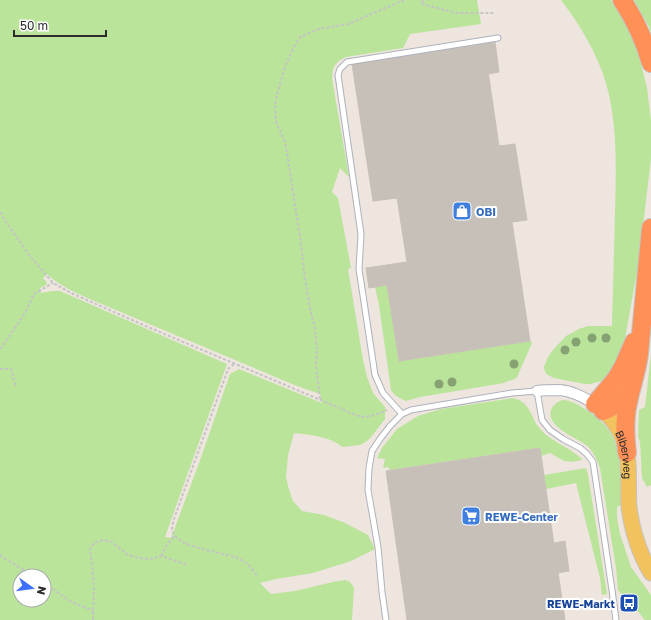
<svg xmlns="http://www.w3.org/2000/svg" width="651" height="620" font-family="'Golos Text',sans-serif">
  <rect width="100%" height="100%" fill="#ede5de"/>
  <!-- green -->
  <g fill="#bae49a" fill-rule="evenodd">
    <path d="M0,0H477L481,24L410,34L403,48L346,57C330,64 331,74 334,90L349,177L340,168L332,192L338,198L351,268L348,269L363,360L367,377L373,393L385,407V419L372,436L367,441L360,445L342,447C330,436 309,435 294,433L288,455L286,477L289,490L293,501L302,511L324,515L343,522L368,535L375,549L351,561L313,573L276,579L260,583L271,594L295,591L333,582L345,580L350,582L354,588L352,620H0ZM47,274C60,286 76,293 92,300L297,386L320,394L322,403L239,369L230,374L198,466L171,538L165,537L227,364L60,291H52L41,293L40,288L46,285L47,283L43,278ZM20,576H44V600H20Z"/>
    <path d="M561,0H611L625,21L638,52L647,88L651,121V158L647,192L639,261L629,316L624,345L618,359L607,376L601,381L590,384H585L554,378L548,375L545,372L544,367L548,357L553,350L566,336L579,329L588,326H612C613,289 614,251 615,213C616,170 618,125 606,83C597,53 580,25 561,0Z"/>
    <path d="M634,0H651V32L648,25Z"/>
    <path d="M387,285L399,361L530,341L532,343L517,377C513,381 508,380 504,383L420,397L406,401C400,398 394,396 391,390L379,305L375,287Z"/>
    <path d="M651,354V485L647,487L642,478L640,442L638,436L639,410L645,407Z"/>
    <path d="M513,398C532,402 530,419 541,430C552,442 569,447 581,458L582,460C566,464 564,461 550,453L541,456L539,448L390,470L388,467L383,468L385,459L377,458L382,448L397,429L418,416L441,409Z"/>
    <path d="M562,400C572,400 580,406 588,411C626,436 619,465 621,505L617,507V518L620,534L631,567L651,595V620H645L630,602L618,590L616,568L600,468C597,459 593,451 586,445C575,437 546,427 551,410C553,405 557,402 562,400Z"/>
    <path d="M586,468L588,475L607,594L602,595L600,578L576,483L546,489L544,475Z"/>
  </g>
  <!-- building -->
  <g fill="#c6c0b9" stroke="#c9c1b7">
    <path d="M495,42L499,72L488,74L484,44Z"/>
    <path d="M484,44L499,146L515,144L527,220L512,222L530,341L399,361L387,285L369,288L366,268L407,262L397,198L373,201L352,64Z"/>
    <path d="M540,448L565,620H407L386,471Z"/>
    <path d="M565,541L569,571L558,573L554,543Z"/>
  </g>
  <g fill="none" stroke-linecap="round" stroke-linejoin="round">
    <!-- lane casing -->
    <g stroke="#aeb2bc" stroke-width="7">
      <g id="lane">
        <path d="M402,414L383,393L375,375L359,269L361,234L338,75L340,69L347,62L498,38"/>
        <path d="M386,620L382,592L378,547L371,507L368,490L369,468L372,451L380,439L390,426L402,414L411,410L512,393L537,391L542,420L550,430L563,439L580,448L587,454L593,462L595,475L612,590L616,620"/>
      </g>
    </g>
    <!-- street casing -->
    <g stroke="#aeb2bc" stroke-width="12">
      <path id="street" d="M537,391C545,390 552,390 560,390C573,391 584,398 595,404"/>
    </g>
    <!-- primary casing -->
    <g stroke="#c4c4c4" stroke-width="17">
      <g id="primary">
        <path id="s1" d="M596,405C616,419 627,439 628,464C629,478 628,492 629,507C632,530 639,553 651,573"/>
      </g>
    </g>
    <!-- highway casing -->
    <g stroke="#c4c4c4" stroke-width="20">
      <g id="highway">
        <path d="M622,0C636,21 644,39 651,63"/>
        <path d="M595,404L616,379L623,367L634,342"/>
        <path d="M603,411C617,405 623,401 631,388"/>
        <path d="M627,453C625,436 624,420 628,403C631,387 637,371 639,354L651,228"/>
      </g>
    </g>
    <!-- path -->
    <g stroke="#c4c4c4" stroke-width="2" stroke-dasharray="3 2" stroke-linecap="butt">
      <path d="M423,0L421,4L457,13H494"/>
      <path d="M0,212L8,225L30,256L53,283L71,293L148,327L342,409C362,419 366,419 387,410"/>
      <path d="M0,349L6,341L25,313L34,294L53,283"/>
      <path d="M234,364L228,369L174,519C174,521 172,525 172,528C172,550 229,551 243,561C249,564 254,572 258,577"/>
      <path d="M0,369H11L16,387"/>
      <path d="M320,399L316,366L317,350L315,329L310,308L305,279L301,244L287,153L285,142L276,122L275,107L277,95L285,66L294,47L300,37L319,29L348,24L404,0"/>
      <path d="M0,555C11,563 23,569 34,576"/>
      <path d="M161,556L166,546L174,536"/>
      <path d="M44,583L70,601L93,611"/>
      <path d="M93,620L94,585L90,549L94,543L102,540L112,542L128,555L140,558L152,559L161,556L188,565"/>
    </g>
    <!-- lane -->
    <use href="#lane" stroke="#fff" stroke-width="5"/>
    <!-- street -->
    <use href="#street" stroke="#fff" stroke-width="10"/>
    <!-- primary -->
    <use href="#primary" stroke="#f2c25e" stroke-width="15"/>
    <!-- highway -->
    <use href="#highway" stroke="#ff9057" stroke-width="18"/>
  </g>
  <!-- trees -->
  <g fill="#86a172">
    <circle cx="592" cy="338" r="4.5"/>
    <circle cx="606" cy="338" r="4.5"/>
    <circle cx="576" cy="342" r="4.5"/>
    <circle cx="565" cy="350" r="4.5"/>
    <circle cx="514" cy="364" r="4.5"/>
    <circle cx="452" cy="382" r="4.5"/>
    <circle cx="439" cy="384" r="4.5"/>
  </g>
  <!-- icons -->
  <defs>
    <g id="shop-square" transform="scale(1)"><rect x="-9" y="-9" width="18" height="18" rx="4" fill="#3f7fe0" stroke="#fff"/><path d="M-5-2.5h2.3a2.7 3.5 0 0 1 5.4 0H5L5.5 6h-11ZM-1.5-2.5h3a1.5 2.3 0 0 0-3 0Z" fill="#fff"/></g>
    <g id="supermarket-square" transform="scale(1)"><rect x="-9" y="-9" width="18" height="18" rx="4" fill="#3f7fe0" stroke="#fff"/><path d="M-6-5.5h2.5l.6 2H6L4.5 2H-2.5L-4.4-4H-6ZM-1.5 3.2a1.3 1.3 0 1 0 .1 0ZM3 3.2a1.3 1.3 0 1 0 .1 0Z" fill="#fff"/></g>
    <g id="bus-square" transform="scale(1)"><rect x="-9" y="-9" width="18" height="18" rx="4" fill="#1a4fb4" stroke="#fff"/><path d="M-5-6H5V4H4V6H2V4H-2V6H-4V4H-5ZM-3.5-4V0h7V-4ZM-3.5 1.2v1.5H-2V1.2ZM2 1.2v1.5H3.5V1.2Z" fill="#fff"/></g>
  </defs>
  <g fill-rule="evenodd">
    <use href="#shop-square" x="462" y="211"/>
    <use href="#supermarket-square" x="471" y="516"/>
    <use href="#bus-square" x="629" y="603"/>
  </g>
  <g text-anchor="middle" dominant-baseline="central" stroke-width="4" stroke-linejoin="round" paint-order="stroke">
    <!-- shop labels -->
    <g font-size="11" font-weight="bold" fill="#366cbe" stroke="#fff" text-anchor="start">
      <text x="476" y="211">OBI</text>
      <text x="485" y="516">REWE-Center</text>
    </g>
    <!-- street labels -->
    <g font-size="11" fill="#2c2c2c" stroke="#fff">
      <text stroke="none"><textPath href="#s1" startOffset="60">Biberweg</textPath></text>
    </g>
    <!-- transit labels -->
    <g font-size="11" font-weight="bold" fill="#164399" stroke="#fff" text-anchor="end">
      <text x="615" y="603">REWE-Markt</text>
    </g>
  </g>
  <!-- north arrow -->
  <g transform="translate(32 588) rotate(104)"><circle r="19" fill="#ffffff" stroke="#ababab"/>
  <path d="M0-3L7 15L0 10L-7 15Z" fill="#3d71fc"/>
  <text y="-6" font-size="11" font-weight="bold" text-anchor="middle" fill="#2c2c2c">N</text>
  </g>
  <!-- scale -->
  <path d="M14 30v6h92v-6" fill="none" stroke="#2c2c2c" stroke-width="2"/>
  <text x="20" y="30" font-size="12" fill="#2c2c2c" stroke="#ffffff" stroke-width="3" paint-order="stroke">50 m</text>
</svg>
